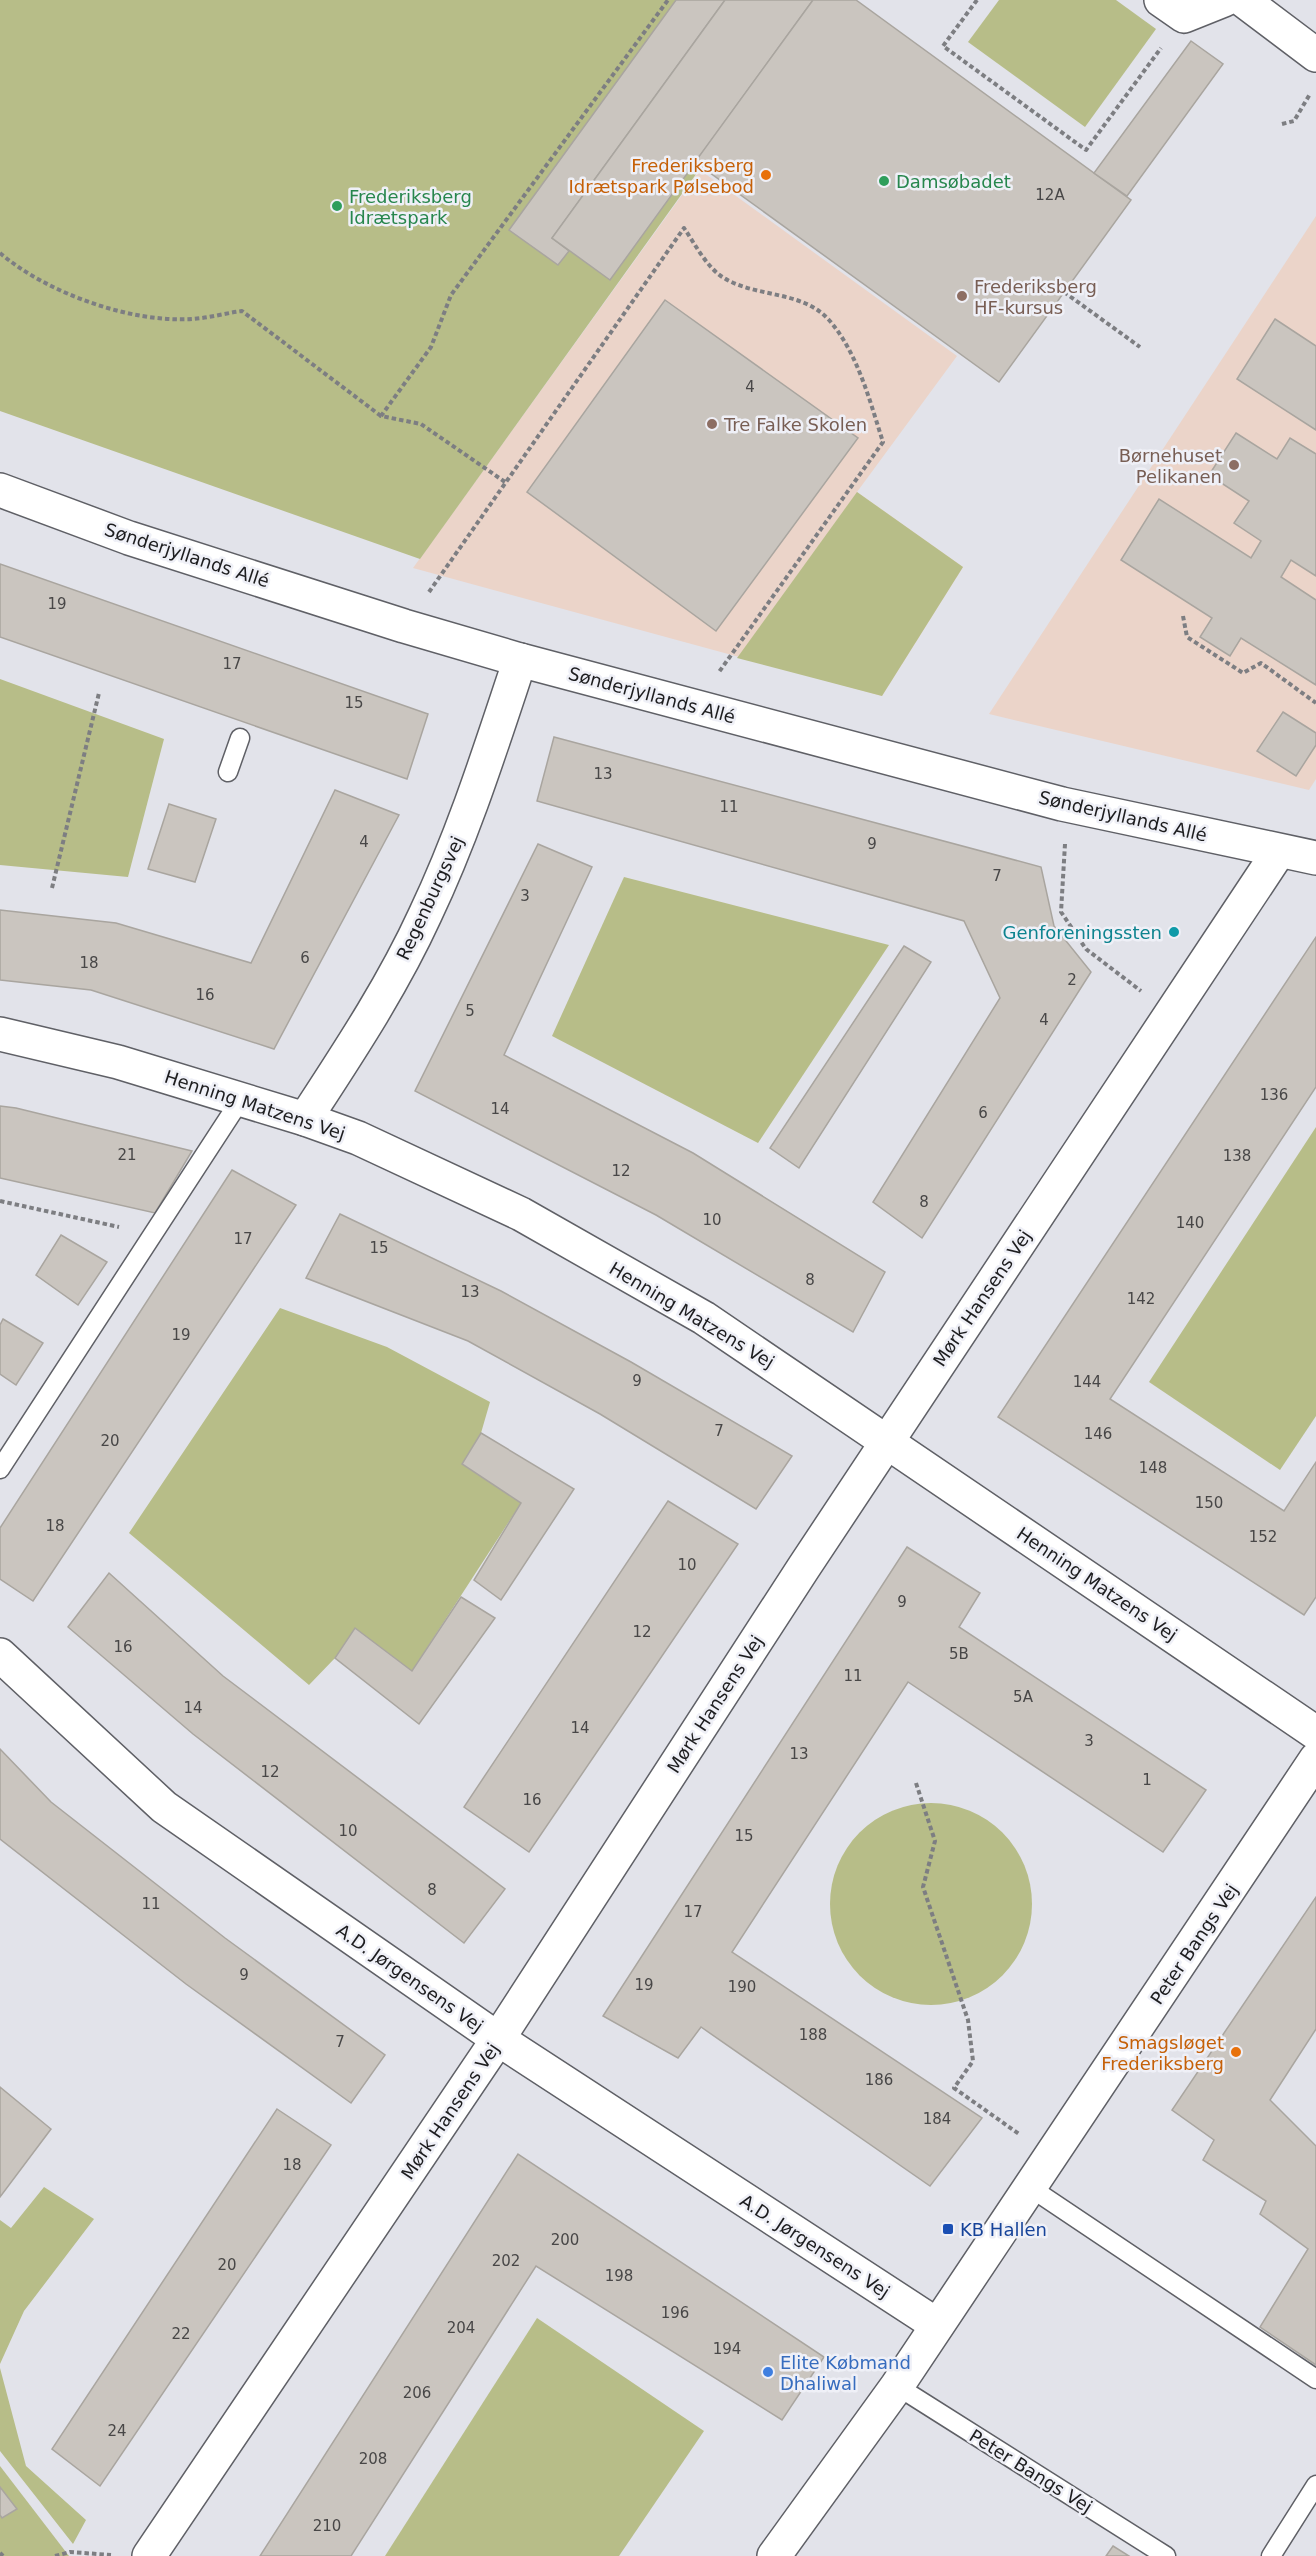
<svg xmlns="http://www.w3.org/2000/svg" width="1316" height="2556" font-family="'DejaVu Sans',sans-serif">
  <rect width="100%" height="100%" fill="#e2e3ea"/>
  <!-- education -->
  <g fill="#ebd4c9">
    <path d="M700,170L957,356L857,492L963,567L882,696L413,568Z"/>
    <path d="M1316,216V779L1309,790L989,714Z"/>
  </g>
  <!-- green -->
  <g fill="#b7bd88">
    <path d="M0,0H821L420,559L0,411Z"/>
    <path d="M999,0H1116L1156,29L1085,127L968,42Z"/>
    <path d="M857,492L963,567L882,696L737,658Z"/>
    <path d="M0,679L164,739L128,877L0,865Z"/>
    <path d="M624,877L889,945L758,1143L552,1036Z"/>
    <path d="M1316,1127V1416L1280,1470L1149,1382Z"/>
    <path d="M280,1308L387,1347L490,1402L481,1433L462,1464L521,1503L412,1671L335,1658L309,1685L129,1533Z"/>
    <circle cx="931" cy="1904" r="101"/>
    <path d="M44,2187L94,2219L24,2311L0,2364V2220L11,2228Z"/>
    <path d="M537,2318L704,2431L619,2556H385Z"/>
    <path d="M0,2368L26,2466L86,2520L73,2544L0,2451Z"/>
    <path d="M0,2466L69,2556H0Z"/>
  </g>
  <!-- building -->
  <g fill="#cac5bf" stroke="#a9a59f" stroke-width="1.5">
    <path d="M676,0H725L552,238L569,251L558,265L509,230Z"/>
    <path d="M725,0H813L610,280L552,238Z"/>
    <path d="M813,0H856L1131,200L999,382L695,162Z"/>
    <path d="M1191,41L1223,64L1127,196L1094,173Z"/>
    <path d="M665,300L858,438L716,631L527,492Z"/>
    <path d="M1275,319L1316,346V430L1237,379Z"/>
    <path d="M1236,433L1277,459L1290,438L1316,454V576L1291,560L1281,577L1316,600V685L1241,638L1230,656L1200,637L1212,618L1121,560L1159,499L1251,558L1261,541L1234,523L1249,501L1209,475Z"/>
    <path d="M0,564L428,714L407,779L0,637Z"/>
    <path d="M1283,712L1316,733V745L1296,776L1257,751Z"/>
    <path d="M554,737L1041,867L1054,926L1091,972L922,1238L873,1202L1000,998L964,921L537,801Z"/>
    <path d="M335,790L399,815L274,1049L91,990L0,980V910L116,923L251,963Z"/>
    <path d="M169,804L216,819L195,882L148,869Z"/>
    <path d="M538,844L592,867L504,1055L693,1153L885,1272L853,1332L656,1215L415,1091Z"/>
    <path d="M1316,937V1087L1110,1399L1284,1511L1316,1462V1597L1304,1615L998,1417Z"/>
    <path d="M904,946L931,962L799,1168L770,1148Z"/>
    <path d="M0,1106L16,1108L192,1151L155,1213L0,1178Z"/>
    <path d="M232,1170L296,1205L33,1601L0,1579V1528Z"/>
    <path d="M340,1214L501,1291L631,1362L792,1456L756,1509L600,1414L468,1341L306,1278Z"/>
    <path d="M61,1235L107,1262L78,1305L36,1275Z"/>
    <path d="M3,1319L43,1343L16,1385L0,1374V1325Z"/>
    <path d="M481,1433L574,1489L501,1600L474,1580L521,1503L462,1464Z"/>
    <path d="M668,1501L738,1544L529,1852L464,1807Z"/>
    <path d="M907,1547L980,1593L959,1627L1206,1790L1163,1852L908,1682L732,1952L982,2118L930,2186L701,2027L678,2058L603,2016Z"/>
    <path d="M109,1573L223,1676L505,1889L464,1943L193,1734L68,1627Z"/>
    <path d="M461,1597L495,1618L419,1724L335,1658L355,1628L412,1671Z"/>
    <path d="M0,1749L51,1802L225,1938L385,2055L351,2103L186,1984L0,1839Z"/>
    <path d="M1316,1897V2029L1270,2100L1316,2146V2365L1260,2327L1308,2249L1260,2214L1266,2201L1203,2160L1214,2140L1172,2110Z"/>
    <path d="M0,2087L51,2129L0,2197Z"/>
    <path d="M277,2109L331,2145L100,2486L52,2449Z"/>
    <path d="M518,2154L824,2357L782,2420L536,2266L351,2556H260Z"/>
    <path d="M0,2487L17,2509L2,2518L0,2515Z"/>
    <path d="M1113,2546L1129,2556H1106Z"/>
  </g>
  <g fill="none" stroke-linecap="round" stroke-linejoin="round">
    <!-- service casing -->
    <g stroke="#5f6066" stroke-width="21">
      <g id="service">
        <path d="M228,772L240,738"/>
        <path d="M0,1469L241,1099"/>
        <path d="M1031,2188L1316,2379"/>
        <path d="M897,2386L1166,2556"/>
        <path d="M1271,2556L1316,2485"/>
      </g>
    </g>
    <!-- minor casing -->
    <g stroke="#5f6066" stroke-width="36">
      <g id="minor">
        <path d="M1161,0L1184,16L1224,0"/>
        <path d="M1243,0L1316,55"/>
        <path d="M0,1034L118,1062L305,1119L358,1138L521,1214L704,1318L1316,1733"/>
        <path d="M305,1119C348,1053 392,987 425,915C464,833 491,747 520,660"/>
        <path d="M0,1655L164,1807L498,2039L937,2325"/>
        <path d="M149,2556L498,2039L804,1567L1279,851"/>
      </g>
    </g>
    <!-- tertiary casing -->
    <g stroke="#5f6066" stroke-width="36">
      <g id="tertiary">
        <path d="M0,490L129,538L404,626L520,660L1062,804L1316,858"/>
        <path d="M774,2556L897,2386L1316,1759"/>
      </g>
    </g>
    <!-- path -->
    <g stroke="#7d7e82" stroke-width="4" stroke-dasharray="4.5 3" stroke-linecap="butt">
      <path d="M977,0L943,46L1086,150L1161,48"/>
      <path d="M1282,124L1294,121L1310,94"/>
      <path d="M0,253C47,293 130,323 192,319C209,318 226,313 242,311L381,416"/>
      <path d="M1064,292L1140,347"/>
      <path d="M505,482L421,424L381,416L431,347L451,295L668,0"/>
      <path d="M429,592L684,228C695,244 707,268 724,278C757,298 802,290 829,320C858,353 870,402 883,442L719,672"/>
      <path d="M1183,616L1187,637L1243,673L1261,663L1316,703"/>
      <path d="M1065,844L1061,912L1086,949L1141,991"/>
      <path d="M52,888L99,693"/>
      <path d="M0,1201L119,1227"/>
      <path d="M916,1783L935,1841L923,1887L968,2020L973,2061L954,2088L1019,2134"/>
      <path d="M0,2553L3,2556"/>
      <path d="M55,2556L70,2552L111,2555"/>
    </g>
    <!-- service -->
    <use href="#service" stroke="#fff" stroke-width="18"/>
    <!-- minor -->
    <use href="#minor" stroke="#fff" stroke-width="33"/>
    <!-- tertiary -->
    <use href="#tertiary" stroke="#fff" stroke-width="33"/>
  </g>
  <!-- markers -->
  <g fill="#e8710a" stroke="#eff0f7" stroke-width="2">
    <circle cx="766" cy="175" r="6"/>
    <circle cx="1236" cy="2052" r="6"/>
  </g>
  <g fill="#2e9e5b" stroke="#eff0f7" stroke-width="2">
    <circle cx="884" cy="181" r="6"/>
    <circle cx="337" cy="206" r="6"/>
  </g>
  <g fill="#8d6e63" stroke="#eff0f7" stroke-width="2">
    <circle cx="962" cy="296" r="6"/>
    <circle cx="712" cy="424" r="6"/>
    <circle cx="1234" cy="465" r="6"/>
  </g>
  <circle fill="#0f9aa8" stroke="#eff0f7" stroke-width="2" cx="1174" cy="932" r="6"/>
  <rect fill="#1a4fb4" stroke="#eff0f7" stroke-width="2" x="942" y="2223" width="12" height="12" rx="3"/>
  <circle fill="#3f7fe0" stroke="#eff0f7" stroke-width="2" cx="768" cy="2372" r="6"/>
  <g text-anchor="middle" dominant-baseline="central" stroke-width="5" stroke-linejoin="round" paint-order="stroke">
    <!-- number labels -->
    <g font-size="15" fill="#484747">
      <text x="1050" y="195">12A</text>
      <text x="750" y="387">4</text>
      <text x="57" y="604">19</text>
      <text x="232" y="664">17</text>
      <text x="354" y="703">15</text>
      <text x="603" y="774">13</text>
      <text x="729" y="807">11</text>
      <text x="364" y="842">4</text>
      <text x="872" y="844">9</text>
      <text x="997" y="876">7</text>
      <text x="525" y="896">3</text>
      <text x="305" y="958">6</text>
      <text x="89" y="963">18</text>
      <text x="1072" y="980">2</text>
      <text x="205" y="995">16</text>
      <text x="470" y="1011">5</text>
      <text x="1044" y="1020">4</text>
      <text x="1274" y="1095">136</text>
      <text x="500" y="1109">14</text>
      <text x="983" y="1113">6</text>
      <text x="127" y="1155">21</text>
      <text x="1237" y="1156">138</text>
      <text x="621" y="1171">12</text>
      <text x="924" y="1202">8</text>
      <text x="712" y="1220">10</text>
      <text x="1190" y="1223">140</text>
      <text x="243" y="1239">17</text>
      <text x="379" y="1248">15</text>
      <text x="810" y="1280">8</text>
      <text x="470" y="1292">13</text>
      <text x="1141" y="1299">142</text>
      <text x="181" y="1335">19</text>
      <text x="637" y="1381">9</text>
      <text x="1087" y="1382">144</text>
      <text x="719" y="1431">7</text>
      <text x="1098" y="1434">146</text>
      <text x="110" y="1441">20</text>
      <text x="1153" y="1468">148</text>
      <text x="1209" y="1503">150</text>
      <text x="55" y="1526">18</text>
      <text x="1263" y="1537">152</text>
      <text x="687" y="1565">10</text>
      <text x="902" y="1602">9</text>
      <text x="642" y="1632">12</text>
      <text x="123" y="1647">16</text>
      <text x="959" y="1654">5B</text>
      <text x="853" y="1676">11</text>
      <text x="1023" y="1697">5A</text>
      <text x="193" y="1708">14</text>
      <text x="580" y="1728">14</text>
      <text x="1089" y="1741">3</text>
      <text x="799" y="1754">13</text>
      <text x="270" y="1772">12</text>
      <text x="1147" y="1780">1</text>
      <text x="532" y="1800">16</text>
      <text x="348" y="1831">10</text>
      <text x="744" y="1836">15</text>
      <text x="432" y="1890">8</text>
      <text x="151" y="1904">11</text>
      <text x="693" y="1912">17</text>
      <text x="244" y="1975">9</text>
      <text x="644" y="1985">19</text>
      <text x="742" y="1987">190</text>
      <text x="813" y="2035">188</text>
      <text x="340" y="2042">7</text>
      <text x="879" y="2080">186</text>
      <text x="937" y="2119">184</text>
      <text x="292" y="2165">18</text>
      <text x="565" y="2240">200</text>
      <text x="506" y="2261">202</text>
      <text x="227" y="2265">20</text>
      <text x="619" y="2276">198</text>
      <text x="675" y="2313">196</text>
      <text x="461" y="2328">204</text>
      <text x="181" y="2334">22</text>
      <text x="727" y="2349">194</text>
      <text x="417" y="2393">206</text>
      <text x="117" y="2431">24</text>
      <text x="373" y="2459">208</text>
      <text x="327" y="2526">210</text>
    </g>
    <!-- food labels -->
    <g font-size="18" fill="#c56008" stroke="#eff0f7" text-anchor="end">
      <text x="754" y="165">Frederiksberg<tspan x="754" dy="21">Idrætspark Pølsebod</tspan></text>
      <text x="1224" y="2042">Smagsløget<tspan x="1224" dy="21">Frederiksberg</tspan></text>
    </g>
    <!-- leisure labels -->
    <g font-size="18" fill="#27864d" stroke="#eff0f7" text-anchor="start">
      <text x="896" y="181">Damsøbadet</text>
      <text x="349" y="196">Frederiksberg<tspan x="349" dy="21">Idrætspark</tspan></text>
    </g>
    <!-- education labels -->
    <g font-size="18" fill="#785e54" stroke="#eff0f7" text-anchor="start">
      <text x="974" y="286">Frederiksberg<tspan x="974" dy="21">HF-kursus</tspan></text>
      <text x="724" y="424">Tre Falke Skolen</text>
      <text x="1222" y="455" text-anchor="end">Børnehuset<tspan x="1222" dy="21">Pelikanen</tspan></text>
    </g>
    <!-- street labels -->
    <g font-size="18" fill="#1d1d1f" stroke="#eff0f7">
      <text transform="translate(187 555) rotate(18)">Sønderjyllands Allé</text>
      <text transform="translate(652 695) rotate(15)">Sønderjyllands Allé</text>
      <text transform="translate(1123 816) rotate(13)">Sønderjyllands Allé</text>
      <text transform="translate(430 898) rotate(-65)">Regenburgsvej</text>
      <text transform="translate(255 1105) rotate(18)">Henning Matzens Vej</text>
      <text transform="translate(982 1298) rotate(-56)">Mørk Hansens Vej</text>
      <text transform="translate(692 1315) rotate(31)">Henning Matzens Vej</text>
      <text transform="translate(1097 1584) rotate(34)">Henning Matzens Vej</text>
      <text transform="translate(715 1704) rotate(-57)">Mørk Hansens Vej</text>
      <text transform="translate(1194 1944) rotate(-56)">Peter Bangs Vej</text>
      <text transform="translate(410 1978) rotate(35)">A.D. Jørgensens Vej</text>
      <text transform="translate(450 2111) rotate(-56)">Mørk Hansens Vej</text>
      <text transform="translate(815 2246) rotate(33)">A.D. Jørgensens Vej</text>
      <text transform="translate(1031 2471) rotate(32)">Peter Bangs Vej</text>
    </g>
    <!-- culture labels -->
    <g font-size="18" fill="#0d838f" stroke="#eff0f7" text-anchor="end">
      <text x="1162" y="932">Genforeningssten</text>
    </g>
    <!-- transit labels -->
    <g font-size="18" fill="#164399" stroke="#eff0f7" text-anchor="start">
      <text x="960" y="2229">KB Hallen</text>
    </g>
    <!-- shop labels -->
    <g font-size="18" fill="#366cbe" stroke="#eff0f7" text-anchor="start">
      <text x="780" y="2362">Elite Købmand<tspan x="780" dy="21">Dhaliwal</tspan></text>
    </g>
  </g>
</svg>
